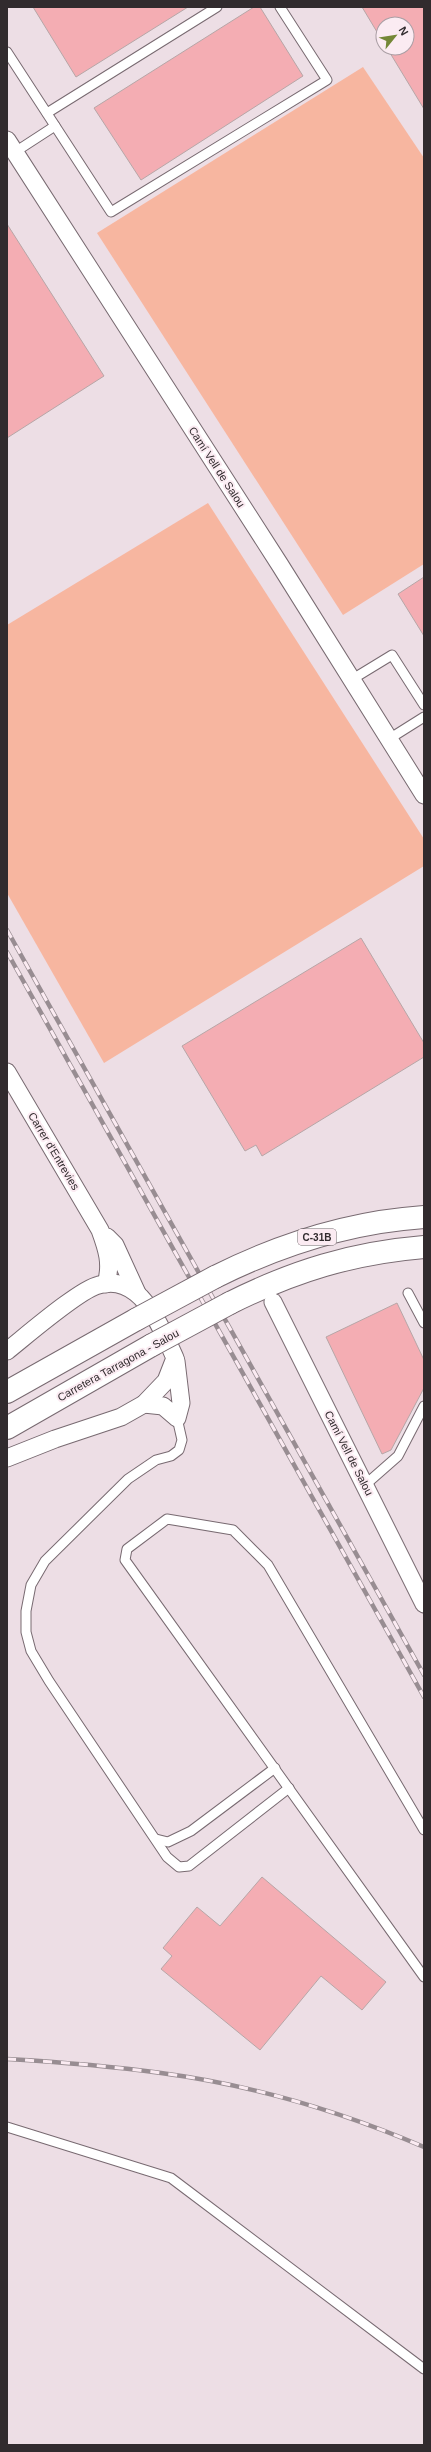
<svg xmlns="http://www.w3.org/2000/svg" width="431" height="2452" font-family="Arial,sans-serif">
  <rect width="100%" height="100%" fill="#eddee5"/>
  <!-- green -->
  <g fill="#f7b6a0">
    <path d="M363,67L424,158V564L343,615L97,233Z"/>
    <path d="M208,503L424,839V866L104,1063L7,893V625Z"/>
  </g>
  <!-- building -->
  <g fill="#f4adb3" stroke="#b7a6a7">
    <path d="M33,7H188L76,77Z"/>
    <path d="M254,7H260L303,76L141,180L94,108Z"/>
    <path d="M362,7H424V109L387,48H407V24H383V42Z"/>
    <path d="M7,224L104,376L7,438Z"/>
    <path d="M424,577V636L398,594Z"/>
    <path d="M361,938L424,1043V1057L262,1156L256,1145L245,1151L182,1046Z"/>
    <path d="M397,1303L424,1360V1388L391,1450L382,1454L326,1337Z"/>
    <path d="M262,1877L386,1982L362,2010L321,1976L260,2050L161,1969L172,1956L163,1948L197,1907L220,1926Z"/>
  </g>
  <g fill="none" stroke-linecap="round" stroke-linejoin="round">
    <!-- service casing -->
    <g stroke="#786a71" stroke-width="11">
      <g id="service">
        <path d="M7,52L111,212L327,80L280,7"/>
        <path d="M47,113L217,7"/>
        <path d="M15,152L55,126"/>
        <path d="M351,680L392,655L424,705"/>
        <path d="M389,739L424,717"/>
        <path d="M408,1293L424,1323"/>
        <path d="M177,1418L182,1440L179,1450L171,1456L156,1460L128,1479L45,1561L31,1585L26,1611V1632L31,1651L49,1681L167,1857L179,1867L189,1866L289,1788"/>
        <path d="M365,1485L398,1456L424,1406"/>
        <path d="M424,1830L268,1565L233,1530L167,1519L127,1549L125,1560L424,1977"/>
        <path d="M156,1839L168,1842L191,1831L275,1768"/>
        <path d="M7,2127L171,2178L424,2369"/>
      </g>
    </g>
    <!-- minor casing -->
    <g stroke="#786a71" stroke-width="19">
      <g id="minor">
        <path d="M7,140L280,565L424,795"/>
        <path d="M7,1072L100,1230C107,1249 112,1264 106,1284"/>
        <path d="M107,1237L115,1245L137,1293"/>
        <path d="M273,1302L424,1604"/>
        <path d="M7,1351C26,1336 80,1289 99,1285C112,1281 125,1284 136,1293C152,1305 167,1340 175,1358L166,1381L144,1404L121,1417L55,1439L7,1458"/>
        <path d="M144,1404L163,1406L177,1418L181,1403L176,1361"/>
      </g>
    </g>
    <!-- trunk casing -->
    <g stroke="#786a71" stroke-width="24">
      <g id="trunk">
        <path d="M215,1277C281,1244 350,1222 424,1217"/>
        <path d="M230,1303C294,1271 352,1253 424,1247"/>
        <path d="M7,1392L137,1319"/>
        <path d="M7,1428L152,1345"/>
      </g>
    </g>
    <!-- service -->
    <use href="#service" stroke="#fff" stroke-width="9"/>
    <!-- minor -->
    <use href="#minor" stroke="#fff" stroke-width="17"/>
    <!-- trunk -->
    <use href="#trunk" stroke="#fff" stroke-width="22"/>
    <!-- rail casing -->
    <g stroke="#988d92" stroke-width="4.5">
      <g id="rail">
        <path d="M7,930L424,1675"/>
        <path d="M7,952L424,1697"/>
        <path d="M7,2059C59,2062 110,2066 161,2073C252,2085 340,2111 424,2147"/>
      </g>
    </g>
    <!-- rail -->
    <use href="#rail" stroke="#fbebf2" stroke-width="3" stroke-dasharray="9" stroke-linecap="butt"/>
    <!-- trunk-bridge casing -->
    <g stroke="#786a71" stroke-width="24" stroke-linecap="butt">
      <g id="trunk-bridge">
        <path d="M137,1319L215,1277"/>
        <path d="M152,1345L230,1303"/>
      </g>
    </g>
    <!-- trunk-bridge -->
    <use href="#trunk-bridge" stroke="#fff" stroke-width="22"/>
  </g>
  <g text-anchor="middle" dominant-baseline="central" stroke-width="4" stroke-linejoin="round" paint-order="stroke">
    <!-- shield labels -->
    <rect fill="#fbebf2" stroke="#6e6569" stroke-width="1" x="298" y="1229" width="38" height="16" rx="3"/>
    <g font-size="10" font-weight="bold" fill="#312b2e">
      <text x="317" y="1237">C-31B</text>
    </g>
    <!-- street labels -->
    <g font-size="11" fill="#312b2e" stroke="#fbebf2">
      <text transform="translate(217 467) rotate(57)">Camí Vell de Salou</text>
      <text transform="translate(54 1151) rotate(59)">Carrer d'Entrevies</text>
      <text transform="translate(118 1365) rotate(-29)">Carretera Tarragona - Salou</text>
      <text transform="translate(349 1453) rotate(63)">Camí Vell de Salou</text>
    </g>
  </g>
  <!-- border -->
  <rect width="431" height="2452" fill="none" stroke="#312b2e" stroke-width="16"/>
  <!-- north arrow -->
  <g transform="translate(395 36) rotate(60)"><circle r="19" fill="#fbebf2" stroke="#aa9ea4"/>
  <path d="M0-3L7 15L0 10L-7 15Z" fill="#758737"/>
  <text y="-6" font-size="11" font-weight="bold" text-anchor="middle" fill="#312b2e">N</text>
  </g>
</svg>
